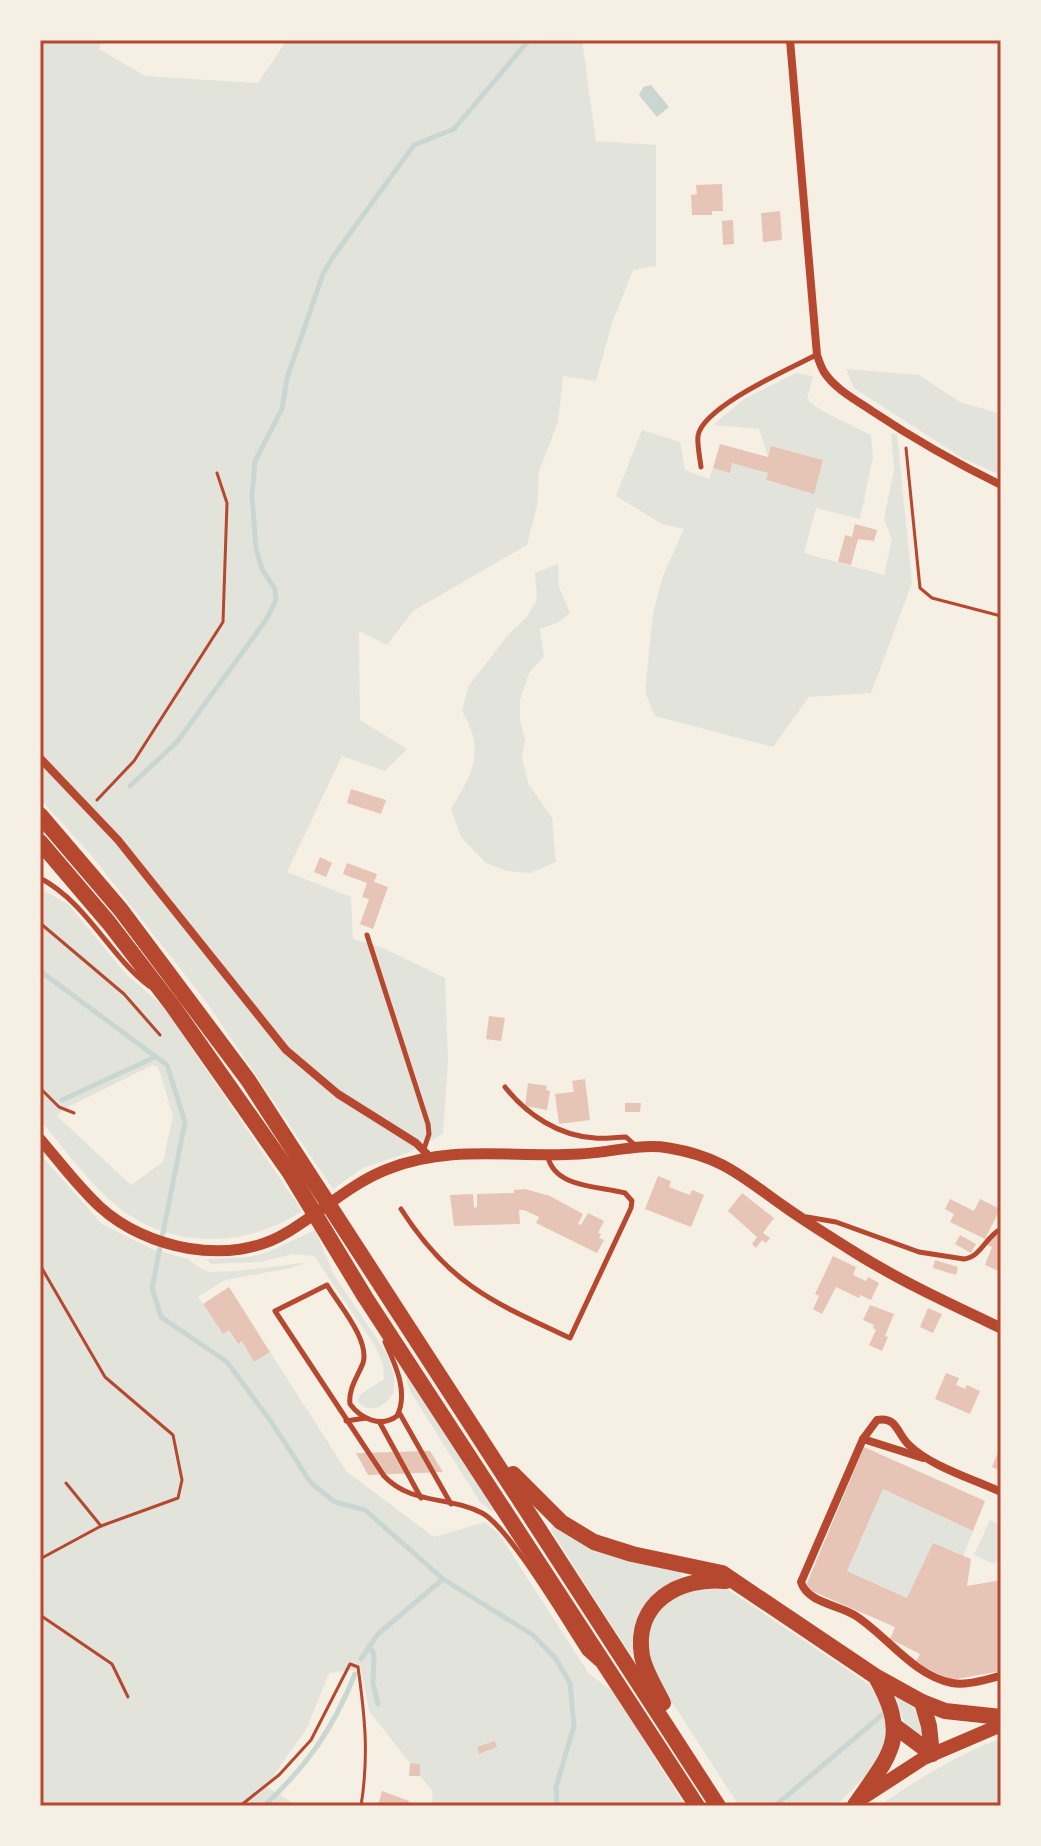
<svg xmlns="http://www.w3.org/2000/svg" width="1041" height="1846" font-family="'Source Serif 4',serif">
  <rect width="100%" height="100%" fill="#f6efe4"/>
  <!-- green -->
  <g fill="#e2e4dc" fill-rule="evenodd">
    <path d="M40,40H102L99,49L145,76L258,83L287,40H582L596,141L656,145V266L633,270L612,323L596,381L563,376L558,422L539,471L537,506L527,545L413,611L387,645L359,631L360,720L407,749L385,771L342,756L287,872L351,897L353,939L383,948L445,978L448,1060L443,1134L410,1152L363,1168L333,1189L207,1003L92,856L40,799Z"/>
    <path d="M846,369L919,375L960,402L1001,414V475L964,459L854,388Z"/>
    <path d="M796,373L813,376L807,400L824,412L871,435L873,457L860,519L816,508L804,553L884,575L892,540L884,519L894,470L891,434H897L912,583L871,693L809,697L773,747L655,716L645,692L653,613L662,578L684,529L662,524L616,496L642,430L680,442L685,470L709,479L713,468L730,472L732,463L768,473L767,481L813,493L823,460L771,446L768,457L759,429L713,425L744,399Z"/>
    <path d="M558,564L559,587L570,613L559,622L540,629L544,656L529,673L520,700V719L525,740L522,757L528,783L552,818L556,862L530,873L507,871L486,863L461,837L451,809C473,772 486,752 462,711L468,687L508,635L526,618L537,600L535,573Z"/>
    <path d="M40,888L69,905L125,973L164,1007L302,1211C246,1248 172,1250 118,1207C88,1183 65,1149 40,1120ZM153,1065L158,1067L173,1116L163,1162L131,1185L57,1116L66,1108Z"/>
    <path d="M40,1154L102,1224L152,1249L188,1259L200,1268L210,1272L237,1271L309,1262L291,1268L225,1280L198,1297L223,1333L229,1330L237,1344L242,1341L254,1362L270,1352L347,1472L434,1537L485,1522L499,1534L589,1674L614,1692L685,1806H433L432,1790L420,1776V1764L410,1763L369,1711L361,1669L329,1673L307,1728L266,1786L297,1806H40Z"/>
    <path d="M315,1230L334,1275L387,1354L394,1375V1392C386,1406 370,1416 357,1401L361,1394L384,1379L383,1364L375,1346L314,1256L293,1254L260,1262L211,1264L206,1259L249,1257L268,1252Z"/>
    <path d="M404,1371L497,1511H491L480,1502L410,1391Z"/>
    <path d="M883,1489L973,1531L963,1556L933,1544L907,1598L847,1571Z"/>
    <path d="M990,1520L1001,1525V1558L994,1564L974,1555Z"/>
    <path d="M554,1525L598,1551L617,1558L679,1570L682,1577L666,1586L635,1655H631L551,1530Z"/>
    <path d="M724,1587L864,1681L879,1694L886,1706L889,1741L878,1763L836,1806H739L657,1679L651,1668L648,1640L650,1626L656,1613L683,1589Z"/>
    <path d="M897,1697C917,1707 920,1714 922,1735L910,1732L898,1709Z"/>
    <path d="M1001,1738V1806H879C917,1779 958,1755 1001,1738Z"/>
  </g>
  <!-- water -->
  <path fill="#c9d6d2" d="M651,85L669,107L657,117L639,95L643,87Z"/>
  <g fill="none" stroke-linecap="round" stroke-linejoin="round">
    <!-- stream -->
    <g stroke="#c9d6d2" stroke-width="5">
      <path d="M130,786L177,742L266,620L276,600L275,589L262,569L256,549L252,496L255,461L282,409L287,378L323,274L335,254L414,145L454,129L529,40"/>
      <path d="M40,971L167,1065L185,1122L152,1288L161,1317L227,1362L272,1423L311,1483L335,1502L365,1510L443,1579L533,1635L556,1659L570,1683L574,1726L556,1787L557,1806"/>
      <path d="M62,1100L155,1057"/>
      <path d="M369,1646L374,1654L373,1683L378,1704"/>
      <path d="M361,1659L378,1634L443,1579"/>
      <path d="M264,1806C307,1766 333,1729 355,1674"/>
      <path d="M775,1806L882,1715"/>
    </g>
  </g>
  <!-- building -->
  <g fill="#e6c5b7">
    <path d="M722,184L723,211H712V215H692L691,195L697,194L696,185Z"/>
    <path d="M780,211L782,240L763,242L761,213Z"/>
    <path d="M733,220L734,244L723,245L722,221Z"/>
    <path d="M720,444L768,457L771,446L823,460L814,494L766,480L768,473L732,463L730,473L713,468Z"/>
    <path d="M855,524L877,530L874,541L858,539L851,565L838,562L845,535L852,537Z"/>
    <path d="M351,789L386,800L381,814L347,803Z"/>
    <path d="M320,857L332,863L326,877L314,872Z"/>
    <path d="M347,863L377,874L374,882L388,887L373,929L360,924L369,899L362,897L367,883L343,874Z"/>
    <path d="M489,1016L505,1018L501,1041L486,1039Z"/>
    <path d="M585,1079L590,1120L559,1124L555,1094L574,1092L572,1081Z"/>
    <path d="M528,1083L547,1086L546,1090L550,1091L547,1110L525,1106Z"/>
    <path d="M625,1103H641L640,1112H625Z"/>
    <path d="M658,1176L671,1181L669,1187L690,1195L692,1190L704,1195L691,1227L645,1209Z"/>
    <path d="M525,1189L550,1196L583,1214L578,1224L581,1225L588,1213L604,1221L598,1233L601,1234L599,1238L604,1240L597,1253L536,1223L539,1217L524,1210H519L520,1224L454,1226L450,1195L473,1194L474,1208L477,1207V1194L514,1193V1190Z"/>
    <path d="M742,1193L774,1218L763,1233L770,1238L766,1243L762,1240L756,1248L752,1244L757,1237L728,1211Z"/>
    <path d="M950,1199L974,1211L980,1199L1000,1209L985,1239L950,1222L954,1214L945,1209Z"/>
    <path d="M960,1235L976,1244L971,1253L955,1244Z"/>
    <path d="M997,1235L1001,1236V1272L985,1265L992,1247L987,1245L988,1240Z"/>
    <path d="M833,1256L856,1267L853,1275L866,1281L868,1277L879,1283L871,1300L860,1295L859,1298L836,1287L822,1314L813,1309L819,1296L815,1294Z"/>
    <path d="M935,1260L958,1267L956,1275L933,1268Z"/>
    <path d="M229,1287L270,1352L254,1362L242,1341L238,1344L229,1330L223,1334L203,1304Z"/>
    <path d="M870,1305L894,1314L885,1336L888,1337L882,1351L869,1345L876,1330L873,1328L874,1325L863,1320Z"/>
    <path d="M928,1308L942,1314L933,1333L920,1327Z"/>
    <path d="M946,1373L959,1378L956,1385L965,1389L967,1385L980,1391L970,1414L935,1399Z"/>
    <path d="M1001,1445V1471L992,1467Z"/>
    <path d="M864,1447L985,1501L973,1531L883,1489L847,1571L907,1598L933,1543L971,1559L967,1586L1001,1580V1671L951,1680L915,1663L920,1654L890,1639L895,1627L805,1588Z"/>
    <path d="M430,1451L443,1472L368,1475L356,1453Z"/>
    <path d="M495,1741L497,1747L479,1754L477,1747Z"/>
    <path d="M410,1763L420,1764V1776H409Z"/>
    <path d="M382,1791L409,1801L408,1806H378Z"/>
  </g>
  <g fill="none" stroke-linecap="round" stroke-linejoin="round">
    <!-- path -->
    <g stroke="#b5482f" stroke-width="3">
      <path d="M906,448L920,588L932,598L1001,616"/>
      <path d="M97,800L134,761L223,622L227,503L217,473"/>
      <path d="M40,923L124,994L160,1035"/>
      <path d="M40,1088L59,1107L74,1113"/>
      <path d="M40,1265L105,1377L173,1435L182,1480L178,1498L101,1526L40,1559"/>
      <path d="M66,1483L101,1526"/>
      <path d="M40,1615L112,1664L128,1697"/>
      <path d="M240,1806L279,1775L311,1740L350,1664L358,1667C365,1717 369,1756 361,1806"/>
    </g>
    <!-- service -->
    <g stroke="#b5482f" stroke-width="5">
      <path d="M701,467C700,458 697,445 698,436C702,407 791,368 816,355"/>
      <path d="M40,878C87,903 108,954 149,986"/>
      <path d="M367,935L428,1124L429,1134L424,1149"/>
      <path d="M505,1087C527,1115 559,1136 595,1138C605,1139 616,1137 626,1137L636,1146"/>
      <path d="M401,1209C449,1284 492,1302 570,1338L631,1208L632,1201L625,1193C599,1186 555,1188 548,1157"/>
      <path d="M807,1217L836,1222L919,1252L964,1259C981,1257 986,1236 1001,1229"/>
      <path d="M385,1342C395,1364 409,1392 397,1416C381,1428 361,1419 350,1404C348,1389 358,1376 363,1363C370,1340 339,1305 327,1285L275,1311L384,1476C411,1505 450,1496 482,1513C509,1527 565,1623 585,1653L596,1663"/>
      <path d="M400,1414L451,1504"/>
      <path d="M346,1421L366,1418"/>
      <path d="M380,1423L421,1498"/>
    </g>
    <!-- minor -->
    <g stroke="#b5482f" stroke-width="8">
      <path d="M790,40L817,355C819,361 821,367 824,372C835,389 856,400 872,411C914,439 956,463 1001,485"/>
      <path d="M40,758L118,840L286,1050L338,1094L416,1143L430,1157"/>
      <path d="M863,1439L923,1458"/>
      <path d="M1001,1492C973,1479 930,1466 909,1445C897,1434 897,1416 877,1420L863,1439L801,1582C807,1603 840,1605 856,1616C888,1637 913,1675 952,1683C967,1686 986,1679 1001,1676"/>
    </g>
    <!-- tertiary -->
    <path stroke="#b5482f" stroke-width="11" d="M40,1139C59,1161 78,1187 100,1207C146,1249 230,1267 286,1233C320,1213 351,1183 388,1169C451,1144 513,1158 579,1154C609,1153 638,1143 669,1148C723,1157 742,1177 785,1207C806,1222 829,1236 851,1250C898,1280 950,1304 1001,1328"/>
    <!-- primary -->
    <path stroke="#b5482f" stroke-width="14" d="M864,1797L924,1758L1001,1725"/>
    <!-- trunk -->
    <g stroke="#b5482f" stroke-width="16">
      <path d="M40,815L121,910L248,1080L718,1806"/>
      <path d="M40,842L109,923L172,1005L290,1173L365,1297L697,1806"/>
      <path d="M513,1474L561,1522L594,1542L632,1554L722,1573L875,1676L922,1702L945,1711L1001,1717"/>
      <path d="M922,1702L929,1726L932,1754"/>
      <path d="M663,1703C656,1688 645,1672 642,1656C633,1603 679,1576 726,1581"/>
      <path d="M896,1727L932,1754"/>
      <path d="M855,1805C891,1753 910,1738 876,1677"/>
    </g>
  </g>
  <!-- border -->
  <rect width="1041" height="1846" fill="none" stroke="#f6efe4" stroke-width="84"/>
  <rect x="42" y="42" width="957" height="1762" fill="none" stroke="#b5482f" stroke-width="3"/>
</svg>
